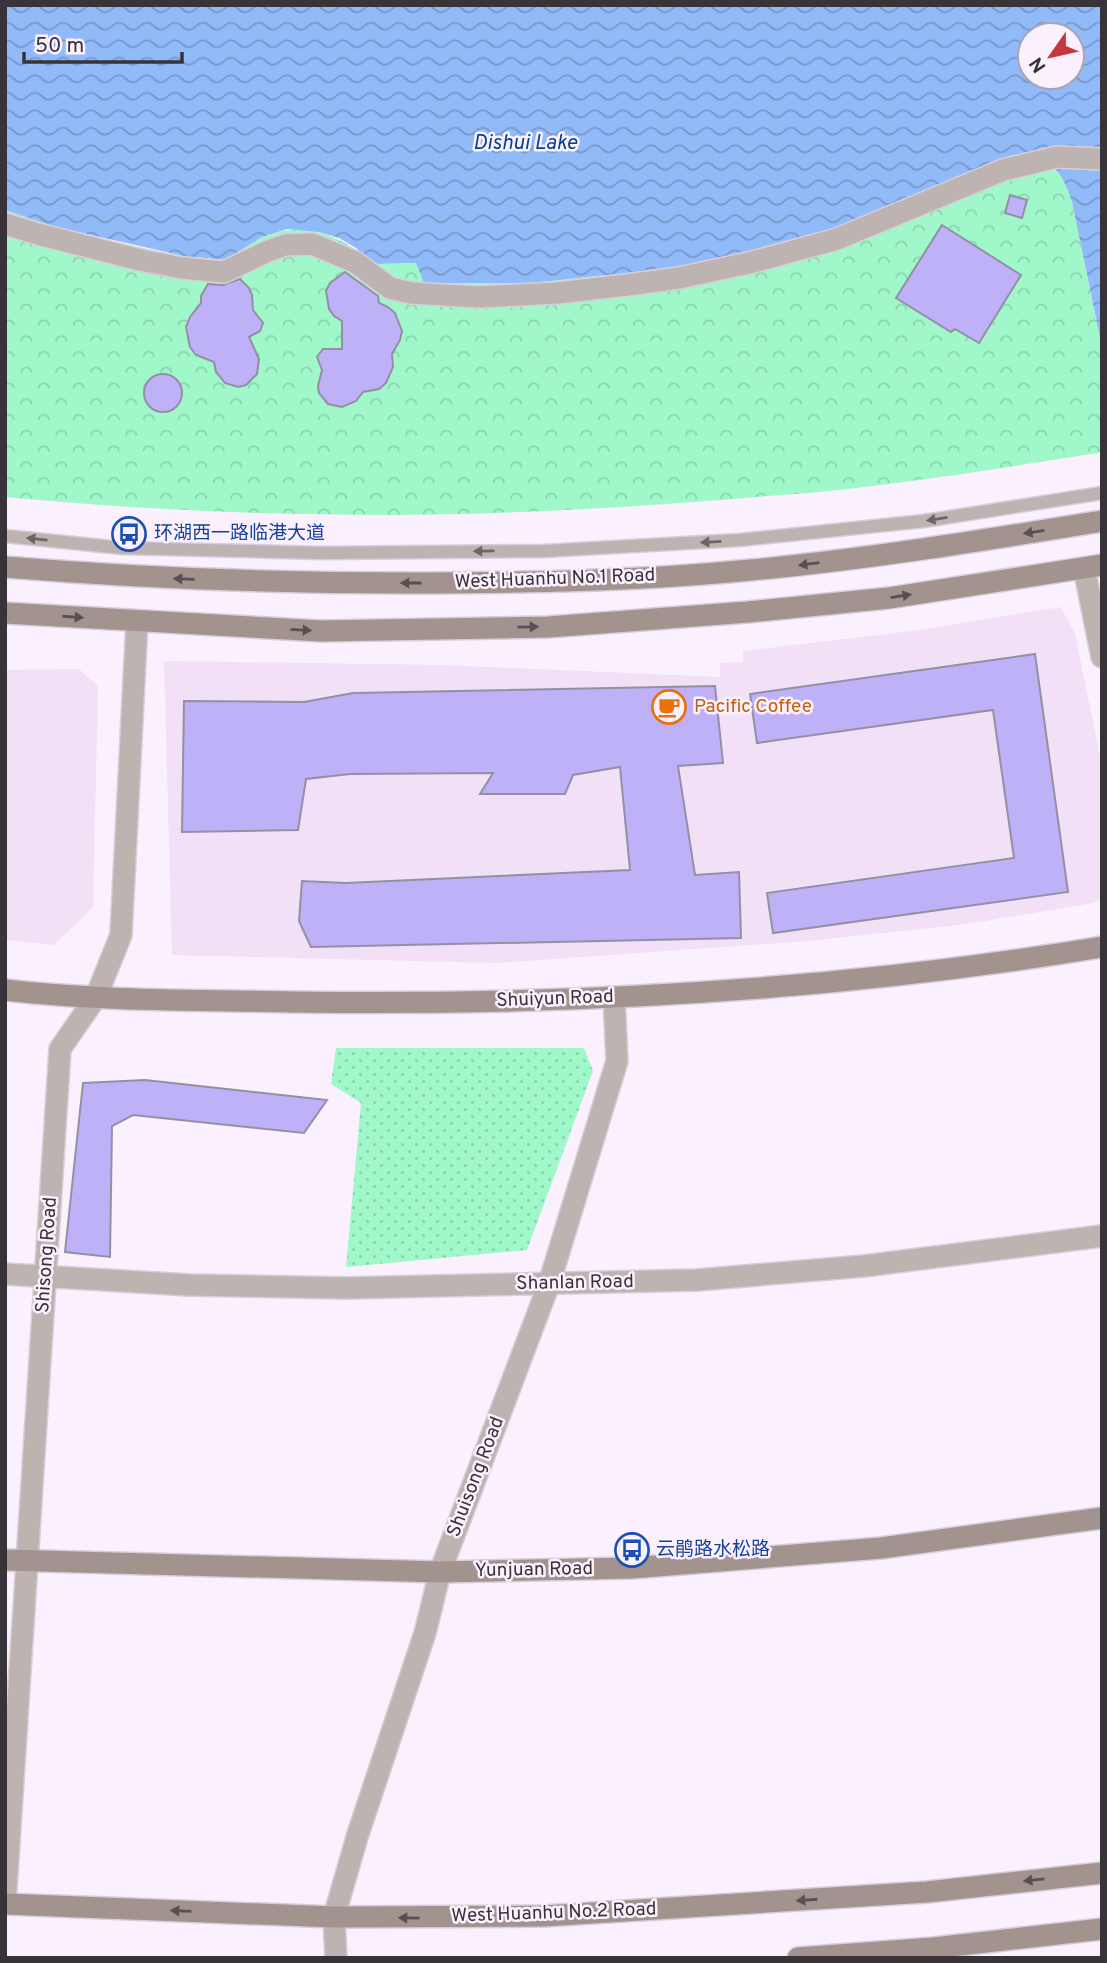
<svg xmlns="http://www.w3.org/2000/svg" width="1107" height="1963" font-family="Overpass,'Noto Sans SC',sans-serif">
  <defs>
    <pattern id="grass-dots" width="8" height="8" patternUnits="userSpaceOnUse" patternTransform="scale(1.75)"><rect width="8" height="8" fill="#a0f7c9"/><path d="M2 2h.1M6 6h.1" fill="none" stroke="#8bd4ad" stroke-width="1.8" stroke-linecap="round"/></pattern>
    <pattern id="park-crowns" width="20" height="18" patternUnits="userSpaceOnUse" patternTransform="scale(1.75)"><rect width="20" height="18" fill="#a0f7c9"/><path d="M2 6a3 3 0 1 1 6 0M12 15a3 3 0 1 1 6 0" fill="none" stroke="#8bd4ad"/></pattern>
    <pattern id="water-waves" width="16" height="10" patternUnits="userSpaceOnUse" patternTransform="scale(1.75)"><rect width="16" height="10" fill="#91baf8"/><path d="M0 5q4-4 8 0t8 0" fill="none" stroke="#7798ca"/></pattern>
  </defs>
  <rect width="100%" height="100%" fill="#fbf0fe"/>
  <!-- built -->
  <g fill="#f2e0f7">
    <path d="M1061,607L1075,634L1102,765V898L1094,903L967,924L808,941L497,963L172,955L164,661L443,665L720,677V663L743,662V651L920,630Z"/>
    <path d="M79,669L98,686L93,907L54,945L5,940V670Z"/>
  </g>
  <!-- grass -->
  <path fill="url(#grass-dots)" d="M336,1048H584L593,1071L527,1250L346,1267L361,1103L331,1084Z"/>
  <!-- park -->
  <path fill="url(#park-crowns)" d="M1012,155L1035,158L1050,164L1064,179L1072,202L1102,347V451L1098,453C993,469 888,487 781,495C650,506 517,515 385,515C258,515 131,509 5,497V210C68,231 137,250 203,258C209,259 219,262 224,260C231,259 251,242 260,238C303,219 341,234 372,264L416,263L531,283L673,268L754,251L835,228Z"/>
  <!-- water -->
  <path fill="url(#water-waves)" fill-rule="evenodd" d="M5,5H1102V347L1072,202C1060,165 1051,160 1012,155L835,228L754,251L673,268L531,283H424L416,263L372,264L356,248L339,238L319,232L287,229L262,237L225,260L184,256L56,227L5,210ZM1030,35H1072V77H1030Z"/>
  <!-- building -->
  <g fill="#beb1f7" stroke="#9390a3" stroke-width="2">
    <path d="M1010,195L1027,200L1022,218L1005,213Z"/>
    <path d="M942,225L1021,275L979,343L955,329L951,332L896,298Z"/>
    <path d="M345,272L378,296L379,303L388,307L395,313L402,331L400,340L392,354L393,367L386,383L379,389L363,392L356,401L342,407L328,404L319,393L318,386L322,370L317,357L323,349H342V321L334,316L329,309L326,291L330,283Z"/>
    <path d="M240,279L249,288L252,295L253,310L263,323L260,331L249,337L259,359L257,374L246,385L238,387L225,383L216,372L214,362L196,355L190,347L186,327L190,317L201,303V296L208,284L223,285Z"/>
    <circle cx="163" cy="393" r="19"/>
    <path d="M1035,654L1068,892L773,933L767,893L1014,858L993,710L757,743L750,694Z"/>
    <path d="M715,686L723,763L678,766L695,875L739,872L741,938L311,947L299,921L302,881L346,883L630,870L620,767L573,775L565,794H480L493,773L350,774L306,779L298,830L182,832L184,701L304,702L353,693Z"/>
    <path d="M145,1080L327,1100L304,1133L133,1115L112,1126L110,1257L65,1252L83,1083Z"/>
  </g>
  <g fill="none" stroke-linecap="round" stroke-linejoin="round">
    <!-- lane casing -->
    <g stroke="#d8cedb" stroke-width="15">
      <path id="lane" d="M5,536L122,548L321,553L544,551L740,540L924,521L1102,493"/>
    </g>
    <!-- street casing -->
    <g stroke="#d8cedb" stroke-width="24">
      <g id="street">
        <path d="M5,224L38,234L140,260L182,268L224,272L266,252L285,245L312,244L355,262L390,288L411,293L478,297L557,293L627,285L679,278L753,262L837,239L1003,170L1057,157L1102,159"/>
        <path d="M1084,568L1102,657"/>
        <path d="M5,1274L189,1285L347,1288L697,1280L864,1266L1102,1236"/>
        <path d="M5,1904L60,1049L96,997L121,935L137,621"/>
        <path d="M336,1958L334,1917L357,1837L425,1633L440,1572L549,1284L617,1061L614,997"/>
      </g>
    </g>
    <!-- secondary casing -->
    <g stroke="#d8cedb" stroke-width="24">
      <g id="secondary">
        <path d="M5,567C140,578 274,583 409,583C523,583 637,581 751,570C869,559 985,540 1102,521"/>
        <path d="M5,613L321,631L548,627L748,612L889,598L1102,565"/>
        <path d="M5,990C100,1001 197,1000 292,1002C562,1006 835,991 1102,947"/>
        <path d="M5,1560L440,1572L632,1568L881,1548L1102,1518"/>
        <path d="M5,1904L334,1917L544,1916L927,1892L1102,1873"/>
        <path d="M798,1958L933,1948L1102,1929"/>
      </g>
    </g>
    <!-- lane -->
    <use href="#lane" stroke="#bdb3b0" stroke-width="12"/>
    <!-- street -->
    <use href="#street" stroke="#bdb3b0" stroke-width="21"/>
    <!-- secondary -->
    <use href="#secondary" stroke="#a2938f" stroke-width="21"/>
  </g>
  <!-- one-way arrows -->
  <defs><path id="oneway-solid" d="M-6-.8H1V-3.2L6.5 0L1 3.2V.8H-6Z" transform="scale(1.75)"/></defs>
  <g fill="#6d6669">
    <use href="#oneway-solid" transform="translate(937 519) rotate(171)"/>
    <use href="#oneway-solid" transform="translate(37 539) rotate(-174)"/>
    <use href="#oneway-solid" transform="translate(711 542) rotate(177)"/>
    <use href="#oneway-solid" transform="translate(484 551) rotate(179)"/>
  </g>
  <g fill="#585053">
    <use href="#oneway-solid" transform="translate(1034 532) rotate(171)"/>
    <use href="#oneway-solid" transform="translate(809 564) rotate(173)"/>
    <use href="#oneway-solid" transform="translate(184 579) rotate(-178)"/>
    <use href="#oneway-solid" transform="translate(411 583) rotate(-180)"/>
    <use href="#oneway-solid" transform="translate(901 596) rotate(-9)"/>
    <use href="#oneway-solid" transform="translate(73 617) rotate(4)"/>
    <use href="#oneway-solid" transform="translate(528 627) rotate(-1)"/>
    <use href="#oneway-solid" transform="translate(301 630) rotate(3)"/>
    <use href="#oneway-solid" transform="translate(1034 1880) rotate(174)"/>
    <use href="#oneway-solid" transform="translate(807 1900) rotate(176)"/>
    <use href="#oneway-solid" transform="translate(181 1911) rotate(-178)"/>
    <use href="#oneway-solid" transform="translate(409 1918) rotate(-179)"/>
  </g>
  <!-- icons -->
  <defs>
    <g id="bus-ring" transform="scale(1.75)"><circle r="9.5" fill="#fbf0fe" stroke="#1a4fb4" stroke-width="1.5"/><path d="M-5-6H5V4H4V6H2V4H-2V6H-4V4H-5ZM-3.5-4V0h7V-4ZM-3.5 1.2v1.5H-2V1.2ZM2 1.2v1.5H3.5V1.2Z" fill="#1a4fb4"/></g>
    <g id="cafe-ring" transform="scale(1.75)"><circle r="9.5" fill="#fbf0fe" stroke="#e8710a" stroke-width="1.5"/><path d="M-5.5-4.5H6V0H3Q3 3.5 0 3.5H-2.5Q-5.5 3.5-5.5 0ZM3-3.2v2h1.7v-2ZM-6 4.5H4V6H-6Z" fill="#e8710a"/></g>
  </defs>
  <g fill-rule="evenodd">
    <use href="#bus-ring" x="129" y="534"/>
    <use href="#cafe-ring" x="669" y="707"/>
    <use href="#bus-ring" x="632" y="1550"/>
  </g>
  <g text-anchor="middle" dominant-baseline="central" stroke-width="5" stroke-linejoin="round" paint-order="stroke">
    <!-- transit labels -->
    <g font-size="19" fill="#164399" stroke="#fbf0fe" text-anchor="start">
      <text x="154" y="534">环湖西一路临港大道</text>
      <text x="656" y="1550">云鹃路水松路</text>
    </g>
    <!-- street labels -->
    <g font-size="19" fill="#383339" stroke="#fbf0fe">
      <text transform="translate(555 579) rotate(-2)">West Huanhu No.1 Road</text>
      <text transform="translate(555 999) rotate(-2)">Shuiyun Road</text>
      <text transform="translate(47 1255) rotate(-86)">Shisong Road</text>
      <text transform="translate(575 1283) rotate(-1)">Shanlan Road</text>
      <text transform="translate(476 1477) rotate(-69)">Shuisong Road</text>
      <text transform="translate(534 1570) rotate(-1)">Yunjuan Road</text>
      <text transform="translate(554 1913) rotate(-2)">West Huanhu No.2 Road</text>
    </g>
    <!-- food labels -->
    <g font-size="19" fill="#c56008" stroke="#fbf0fe" text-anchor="start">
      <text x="694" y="707">Pacific Coffee</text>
    </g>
    <!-- water labels -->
    <g font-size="21" font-style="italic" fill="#004096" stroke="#fbf0fe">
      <text x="525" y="143">Dishui Lake</text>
    </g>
  </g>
  <!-- border -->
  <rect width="1107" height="1963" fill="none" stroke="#383339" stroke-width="14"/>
  <!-- north arrow -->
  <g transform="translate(1051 56) rotate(236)"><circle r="33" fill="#fbf0fe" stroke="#ada4af" stroke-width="2"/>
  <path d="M0-5L12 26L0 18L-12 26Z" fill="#c6363e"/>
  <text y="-10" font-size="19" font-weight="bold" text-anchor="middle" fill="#383339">N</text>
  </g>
  <!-- scale -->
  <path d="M24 52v10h158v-10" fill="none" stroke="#383339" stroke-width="3.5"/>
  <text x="35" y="52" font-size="21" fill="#383339" stroke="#fbf0fe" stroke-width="5" paint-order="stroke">50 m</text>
</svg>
